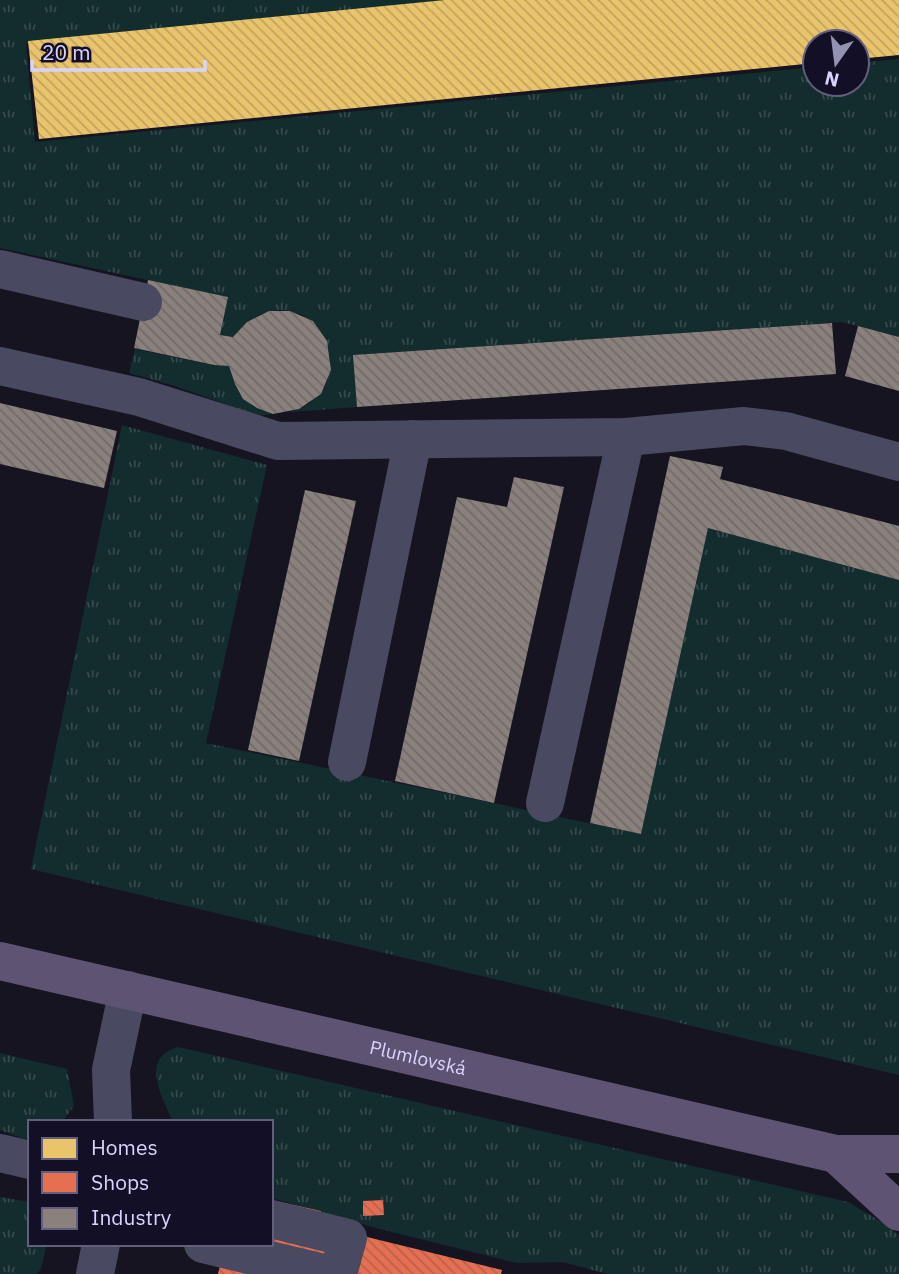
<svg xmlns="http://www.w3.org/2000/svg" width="899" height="1274" font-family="'IBM Plex Sans',sans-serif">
  <defs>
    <pattern id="grass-tufts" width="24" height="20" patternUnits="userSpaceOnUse" patternTransform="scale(1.75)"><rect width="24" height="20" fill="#132c2d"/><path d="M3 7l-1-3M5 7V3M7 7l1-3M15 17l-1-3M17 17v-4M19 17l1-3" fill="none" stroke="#354a4c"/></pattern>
    <pattern id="homes-back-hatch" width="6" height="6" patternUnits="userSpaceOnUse" patternTransform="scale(1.75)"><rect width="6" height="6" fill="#e9c46a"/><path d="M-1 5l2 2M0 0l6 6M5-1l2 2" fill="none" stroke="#bfa362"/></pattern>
    <pattern id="shops-back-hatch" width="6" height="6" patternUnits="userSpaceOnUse" patternTransform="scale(1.75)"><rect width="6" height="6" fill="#e76f51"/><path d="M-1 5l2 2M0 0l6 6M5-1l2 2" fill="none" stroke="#b56150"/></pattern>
    <pattern id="industry-back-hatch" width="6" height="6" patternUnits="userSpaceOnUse" patternTransform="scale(1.75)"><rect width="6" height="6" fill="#8a817c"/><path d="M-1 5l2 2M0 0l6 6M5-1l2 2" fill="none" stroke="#706a6b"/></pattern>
  </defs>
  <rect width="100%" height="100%" fill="#161421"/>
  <!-- grass -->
  <g fill="url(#grass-tufts)">
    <path d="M0,0H454L26,44L35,142L815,67V84H857V63L899,59V337L842,322L354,355L357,407L290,412C378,386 305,255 233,337L220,335L228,295L226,297L0,248Z"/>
    <path d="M135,349L212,365L213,367L214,364L229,366C239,398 244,399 273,414L259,416L175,386L129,373Z"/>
    <path d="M122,425L267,465L206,743L641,834L708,528L899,580V1075L31,869Z"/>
    <path d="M178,1047L848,1202L887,1225L899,1236V1274H608L562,1262L517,1263L380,1229L271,1198V1122H173C162,1097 139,1058 178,1047Z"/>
    <path d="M0,1053L67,1069L74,1106L62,1122H30V1137L24,1139L0,1130Z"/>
    <path d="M0,1197L30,1202V1244H47L41,1268L37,1274H0Z"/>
  </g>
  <!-- homes -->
  <path fill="url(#homes-back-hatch)" d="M445,0H899V55L857,59V42H815V63L39,139L28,41Z"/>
  <!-- shops -->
  <g fill="url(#shops-back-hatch)">
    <path d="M271,1200L321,1211L318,1225L502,1270L501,1274H218L225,1244H271Z"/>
    <path d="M383,1200L384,1215L363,1216V1201Z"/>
  </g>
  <!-- industry -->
  <g fill="url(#industry-back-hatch)">
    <path d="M148,280L228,297L220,335L233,337L247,322L269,311H290L313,321L327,341L331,370L321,394L299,409L273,414L257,408L243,399L235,384L229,366L214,365L134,348Z"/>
    <path d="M832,323L836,374L357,407L353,355Z"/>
    <path d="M858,326L899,337V391L845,376Z"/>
    <path d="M0,403L117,431L104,488L0,464Z"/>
    <path d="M670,456L723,467L720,479L899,526V580L708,528L641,834L590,823Z"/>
    <path d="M514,477L564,487L494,803L395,781L457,497L507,507Z"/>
    <path d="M305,490L356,501L299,761L248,750Z"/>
  </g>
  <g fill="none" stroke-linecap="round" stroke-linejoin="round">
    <!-- minor -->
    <g stroke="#4a4962" stroke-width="38">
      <path d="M0,269L143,302"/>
      <path d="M0,366L139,397L278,441L626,437L744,426L786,431L899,462"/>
      <path d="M347,762L413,439"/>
      <path d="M545,803L626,437"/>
      <path d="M113,1122L111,1070L128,990"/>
      <path d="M0,1153L30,1160"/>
      <path d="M271,1219L348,1238L338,1274"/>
      <path d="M203,1244L328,1274"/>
      <path d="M95,1274L101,1244"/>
    </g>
    <!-- major -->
    <g stroke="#5e5373" stroke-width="38">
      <path id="s1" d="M0,961L836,1154H899"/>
      <path d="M836,1154L899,1212"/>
    </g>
  </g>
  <g text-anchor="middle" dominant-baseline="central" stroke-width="7" stroke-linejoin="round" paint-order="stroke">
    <!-- street labels -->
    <g font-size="19" fill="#d9d4ff" stroke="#130f26">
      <text stroke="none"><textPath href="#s1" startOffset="429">Plumlovská</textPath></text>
    </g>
  </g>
  <!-- legend -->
  <rect x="28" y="1120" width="245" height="126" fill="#130f26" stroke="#625e7d" stroke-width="2"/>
  <rect x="42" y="1138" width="35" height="21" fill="#e9c46a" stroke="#625e7d" stroke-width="2"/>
  <text x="91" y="1155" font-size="21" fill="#d9d4ff">Homes</text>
  <rect x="42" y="1172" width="35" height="21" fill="#e76f51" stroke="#625e7d" stroke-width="2"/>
  <text x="91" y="1190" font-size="21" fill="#d9d4ff">Shops</text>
  <rect x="42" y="1208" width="35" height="21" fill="#8a817c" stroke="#625e7d" stroke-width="2"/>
  <text x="91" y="1225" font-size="21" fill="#d9d4ff">Industry</text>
  <!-- north arrow -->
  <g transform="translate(836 63) rotate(194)"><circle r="33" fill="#130f26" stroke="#625e7d" stroke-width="2"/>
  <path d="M0-5L12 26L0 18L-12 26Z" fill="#9591b1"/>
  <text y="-10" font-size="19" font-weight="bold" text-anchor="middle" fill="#d9d4ff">N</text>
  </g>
  <!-- scale -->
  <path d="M32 60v10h173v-10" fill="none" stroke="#d9d4ff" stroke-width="3.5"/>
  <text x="42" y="60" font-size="21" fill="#d9d4ff" stroke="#130f26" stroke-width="5" paint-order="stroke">20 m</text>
</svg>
